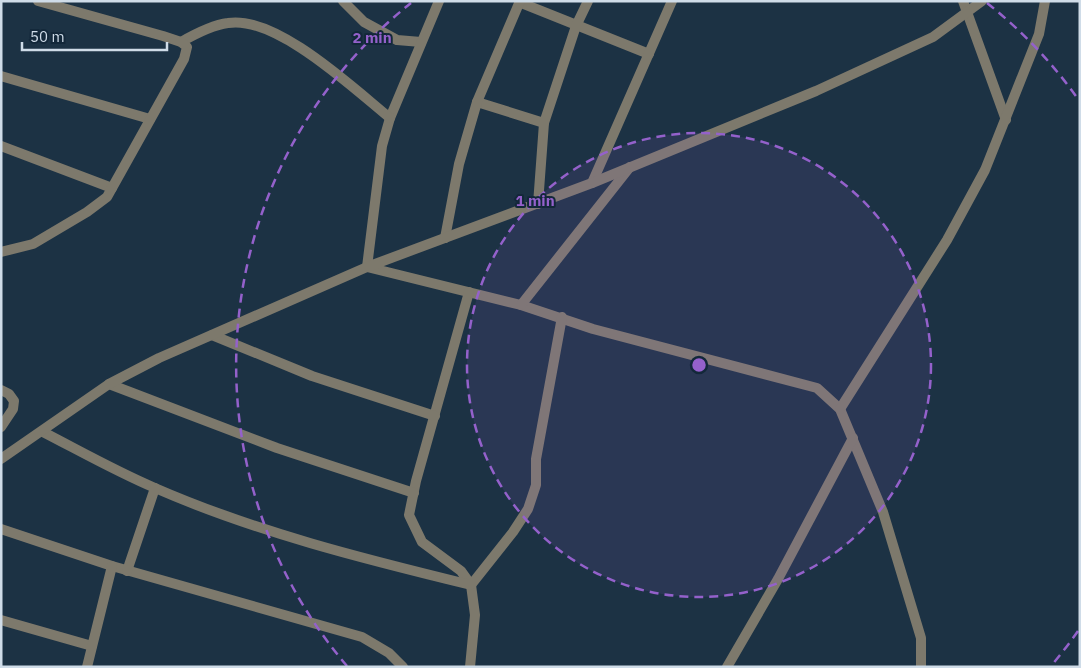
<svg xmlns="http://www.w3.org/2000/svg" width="1081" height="668" font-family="'IBM Plex Sans',sans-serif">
  <rect width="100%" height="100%" fill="#1c3244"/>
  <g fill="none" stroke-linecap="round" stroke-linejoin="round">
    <!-- minor -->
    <g stroke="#7d796c" stroke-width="10">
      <path d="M343,1L364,22L397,40L421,42"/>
      <path d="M439,1L390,118L382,146L367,267L521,305L593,329L817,388L840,409L883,512L921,638V667"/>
      <path d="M963,1L1006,120"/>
      <path d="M519,2L649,54"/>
      <path d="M181,42C195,34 212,25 228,23C276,15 353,88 390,118"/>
      <path d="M1,76L150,119"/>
      <path d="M477,102L544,123"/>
      <path d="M1,146L112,188"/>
      <path d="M592,183L672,1"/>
      <path d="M538,204L544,123L576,26L588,1"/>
      <path d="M445,238L459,164L477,102L520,1"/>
      <path d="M1,252L33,244L87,212L107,197L184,59L187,47L181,42L163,36L38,1"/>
      <path d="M469,292L416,481L409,515L422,542L461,571L471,585L475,615L470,667"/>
      <path d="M521,305L630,167"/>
      <path d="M212,335L312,376L435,416"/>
      <path d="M109,384L277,448L414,493"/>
      <path d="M1,390L9,394L14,401L13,409L1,427"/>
      <path d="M840,409L947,240L985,170L1039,34L1045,1"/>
      <path d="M43,432C80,451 117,472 155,488C256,532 364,559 471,585L513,532L528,509L536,485V459L562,317"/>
      <path d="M1,459L109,384L159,358L367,267L592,183L816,91L933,37L982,1"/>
      <path d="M1,529L112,566L362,637L389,653L403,667"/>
      <path d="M127,571L155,488"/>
      <path d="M1,620L92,646"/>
      <path d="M87,667L112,566"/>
      <path d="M727,667L778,579L853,438"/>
    </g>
  </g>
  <!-- distance rings -->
  <circle cx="699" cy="365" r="232" fill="#9461cb" fill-opacity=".12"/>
  <g fill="none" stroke="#9461cb" stroke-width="2.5" stroke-dasharray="9 6">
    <circle cx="699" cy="365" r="232"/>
    <path d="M1078 631A463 463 0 0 1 1051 666M347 666A463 463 0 0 1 411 3M987 3A463 463 0 0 1 1078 99"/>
  </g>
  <circle cx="699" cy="365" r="8" fill="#9461cb" stroke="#13283a" stroke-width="2.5"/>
  <g font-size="15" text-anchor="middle" font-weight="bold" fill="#9461cb" stroke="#13283a" stroke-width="4" stroke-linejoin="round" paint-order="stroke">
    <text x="372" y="43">2 min</text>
    <text x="535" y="206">1 min</text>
  </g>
  <!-- border -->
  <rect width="1081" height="668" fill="none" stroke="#cfdce8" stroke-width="5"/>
  <!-- scale -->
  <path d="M22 42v8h145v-8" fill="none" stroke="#cfdce8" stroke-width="2.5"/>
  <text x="30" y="42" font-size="15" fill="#cfdce8" stroke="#13283a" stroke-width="4" paint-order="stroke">50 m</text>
</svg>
